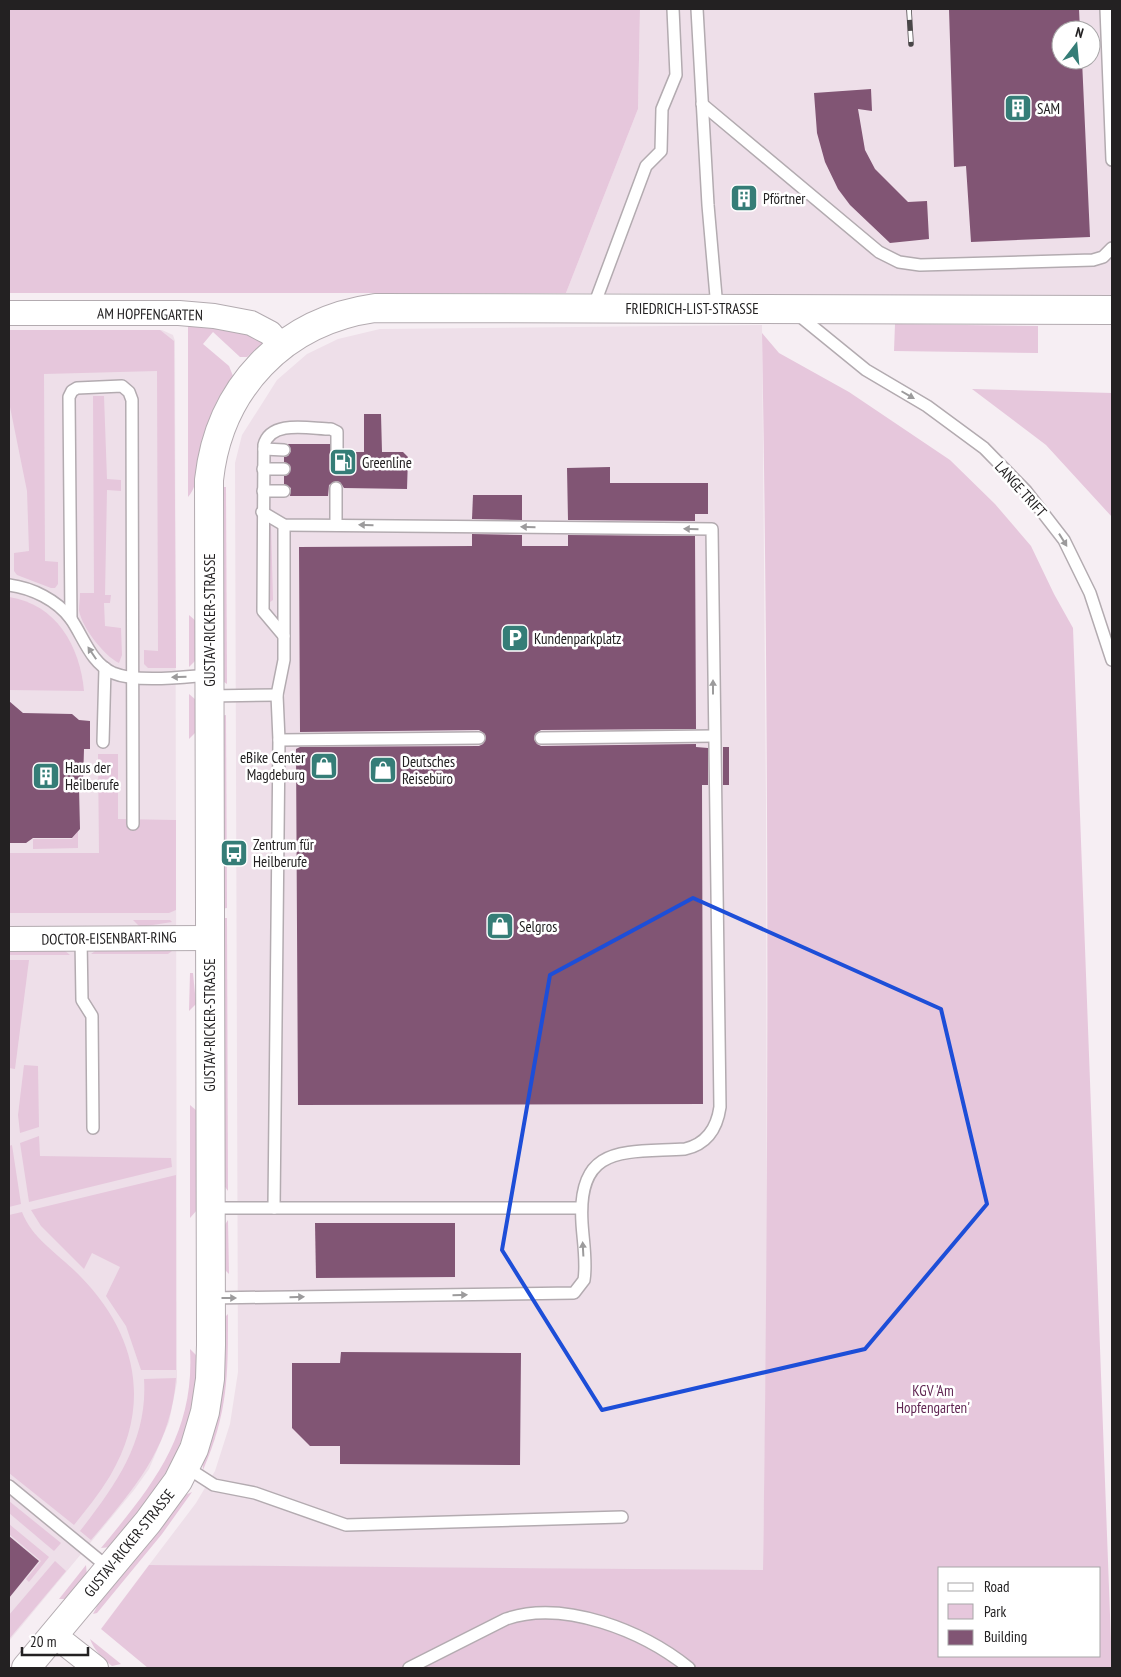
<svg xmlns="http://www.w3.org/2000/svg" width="1121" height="1677" font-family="'PT Sans Narrow',sans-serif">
  <rect width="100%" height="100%" fill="#f6eef3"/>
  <!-- built -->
  <g fill="#eedfe9" fill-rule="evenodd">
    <path d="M640,9H1112V296L566,293L638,109ZM1061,30H1091V60H1061Z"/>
    <path d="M9,36H10L9,285Z"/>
    <path d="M762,325L766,803L767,1309L763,1571L149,1565L196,1503L215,1471L230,1424L238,1372L235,463L242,435L277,380L307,354L338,339L380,329Z"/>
    <path d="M162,330L173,335L175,341L177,1382L169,1422L149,1469L134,1490L9,1641V331Z"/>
  </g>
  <!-- green -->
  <g fill="#e6c7dc" fill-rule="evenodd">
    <path d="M10,9H640L638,109L566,293H9Z"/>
    <path d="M188,321L270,337L247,357H240L213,332L203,344L229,366L233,376C217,396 207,421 201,446C197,462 200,484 188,497Z"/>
    <path d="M895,324L1038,326V353L894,351Z"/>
    <path d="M9,330H160L174,341L176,668H148L144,664V650L158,651L157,371L44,374L45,561L58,562V584L55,588H51L17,575L14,571V553L29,551L27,491L9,402Z"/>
    <path d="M762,333L779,353L849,392L950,460L995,504L1031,546L1054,594L1073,628L1112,1668H148L101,1629L149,1565L763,1570C769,1158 769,745 762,333ZM940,1568H1100V1656H940Z"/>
    <path d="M972,389L1112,393V517L1046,445Z"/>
    <path d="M93,396H104L107,479L121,480V491L107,490L105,595H111L110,603H104L105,626L121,628L122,655L119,663C104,656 81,626 79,610C79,604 80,599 80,593H94Z"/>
    <path d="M220,487H226L227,684L221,680Z"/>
    <path d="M271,524L273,600L270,602L268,525Z"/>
    <path d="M9,597C56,604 80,646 84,691L9,690Z"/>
    <path d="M189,615L197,622L195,661L189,667Z"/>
    <path d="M189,694L196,700V732L189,739Z"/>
    <path d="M226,715L227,908L221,909V716Z"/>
    <path d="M98,754H118V819L176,820V910L169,913H9V853H99Z"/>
    <path d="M78,831V848L33,849V839H72Z"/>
    <path d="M222,918H227L228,1191L223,1184Z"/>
    <path d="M133,920H170L172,922L140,927Z"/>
    <path d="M98,949L169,950L172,951L168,954H91Z"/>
    <path d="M9,950H64L70,955H9Z"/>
    <path d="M9,960H29L15,1069L9,1068Z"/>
    <path d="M190,973H193L196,1004L189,1011Z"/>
    <path d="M24,1065L38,1066L39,1127L20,1133L18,1115Z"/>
    <path d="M190,1105L197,1111V1210L190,1218Z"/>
    <path d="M39,1136L40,1156L171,1158L172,1167L29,1202L20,1143Z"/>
    <path d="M12,1145L21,1204L9,1207V1146Z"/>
    <path d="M176,1175V1370H141L126,1326L106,1296L120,1267L92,1253L84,1269L41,1226L31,1210Z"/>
    <path d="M22,1212C32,1239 61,1256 80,1276C137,1334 152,1405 110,1476C99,1494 86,1510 74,1525L9,1473V1215Z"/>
    <path d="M228,1220L229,1274L223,1268L224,1226Z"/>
    <path d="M228,1314C228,1376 228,1412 203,1470L202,1460L223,1319Z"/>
    <path d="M190,1349L198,1357C192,1446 165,1480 111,1547L101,1548C152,1486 195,1435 190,1349Z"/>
    <path d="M176,1378C171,1448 134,1489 91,1540L80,1531C116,1485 148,1440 144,1379Z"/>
    <path d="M192,1492L162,1534L97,1613L93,1614L102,1597L169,1517L183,1496Z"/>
    <path d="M9,1501L61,1543L54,1551L9,1513Z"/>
    <path d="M9,1524L49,1557L29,1582L26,1579L41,1561L9,1534Z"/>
    <path d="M55,1561L66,1571L9,1639V1615Z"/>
    <path d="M86,1565L87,1576L68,1599H59Z"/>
    <path d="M90,1639L121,1664L112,1666C103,1659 94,1650 90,1639Z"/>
  </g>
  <!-- building -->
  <g fill="#815574">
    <path d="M949,9H1079L1080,30H1061V60H1082L1090,237L971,242L966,166L954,167Z"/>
    <path d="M871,89L872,111L858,109L865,150L875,169L908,202L927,201L929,239L890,243L850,205L838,189L825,162L817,133L814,93Z"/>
    <path d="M364,414H381L382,452H403L408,457L407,489L344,488L340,482L336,481L329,485L328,496H290L291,488L284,484V476L288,475L291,469L290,465L284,462V457L288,456L291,451L288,444H330V455L337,459L341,458L344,452H364Z"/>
    <path d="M610,467V483H708V514H695V521L568,520L567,468Z"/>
    <path d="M473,495H522V520L472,519Z"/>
    <path d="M472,534L522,535V546H568V535L695,536L696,729L541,730L535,734L534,739L537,744L541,746L696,744V747L708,748V785H702L703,1104L298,1105L296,749L300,747L479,746L483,744L486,738L485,734L479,730L300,732L299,547L472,546Z"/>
    <path d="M9,701L23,713L72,714L79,720L90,721V749H84L83,784L79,788L80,829L72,838H33L26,843H9Z"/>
    <rect x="723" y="747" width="6" height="38"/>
    <path d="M315,1223H455V1277L316,1278Z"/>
    <path d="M341,1352L521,1353L520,1465L340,1464V1446H310L292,1428V1363H340Z"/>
    <path d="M9,1536L39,1561L9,1598Z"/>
  </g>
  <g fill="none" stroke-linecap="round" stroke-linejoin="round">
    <!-- lane casing -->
    <g stroke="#b3abb0" stroke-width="14">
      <g id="lane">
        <path d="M697,9L708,205L717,308"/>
        <path d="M1106,9L1112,160"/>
        <path d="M702,104L879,252L899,262L920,265L1093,260L1103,257L1112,248"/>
        <path d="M593,308L646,166L661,151L662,109L676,75L673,9"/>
        <path d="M796,313L866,370L927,406L984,448L1026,491L1064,540L1090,593L1112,660"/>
        <path d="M264,449L284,450"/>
        <path d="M263,469H284"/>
        <path d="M263,491H284"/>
        <path d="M336,525V488"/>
        <path d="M9,585C32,588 57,600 71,619C84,638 91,663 113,673C137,683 183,677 209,675"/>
        <path d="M71,619L69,397L72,391L77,388L122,386L129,392L132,400L133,824"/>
        <path d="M284,636L263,611L264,445C271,419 311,429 331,429L337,432V452"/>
        <path d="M209,696L277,695"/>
        <path d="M541,738L714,736"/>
        <path d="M279,740L479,738"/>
        <path d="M103,742L105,668"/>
        <path d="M81,939L82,1000L92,1016L93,1128"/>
        <path d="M210,1208H581"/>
        <path d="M274,1208L279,740L277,695L284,660V525"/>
        <path d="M210,1298L574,1293L584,1280C587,1262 583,1241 582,1223C577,1143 625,1153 685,1149C707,1144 717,1128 720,1107L712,529L284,525L262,512"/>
        <path d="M186,1467L214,1485L255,1493L346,1525L622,1517"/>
        <path d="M9,1486L110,1569"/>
        <path d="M409,1668L506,1619C564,1599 643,1631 689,1668"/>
      </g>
    </g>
    <!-- street casing -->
    <g stroke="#b3abb0" stroke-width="26">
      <g id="street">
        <path d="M9,313H179L214,316L251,323L270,333L281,346"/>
        <path d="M9,939L209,938"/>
        <path d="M54,1635L96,1668"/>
      </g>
    </g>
    <!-- secondary casing -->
    <g stroke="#b3abb0" stroke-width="30">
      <path id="secondary" d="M26,1668L148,1522L178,1481L194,1449L205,1412L210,1379L211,1345L209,480C219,388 283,321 375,308L1112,310"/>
    </g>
    <!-- lane -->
    <use href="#lane" stroke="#fff" stroke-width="11"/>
    <!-- street -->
    <use href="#street" stroke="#fff" stroke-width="24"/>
    <!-- secondary -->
    <use href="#secondary" stroke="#fff" stroke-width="28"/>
    <!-- rail casing -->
    <g stroke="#494648" stroke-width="5.5">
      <path id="rail" d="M909,9L911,44"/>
    </g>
    <!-- rail -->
    <use href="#rail" stroke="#fff" stroke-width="4" stroke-dasharray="11" stroke-linecap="butt"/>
  </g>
  <!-- one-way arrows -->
  <defs><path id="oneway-solid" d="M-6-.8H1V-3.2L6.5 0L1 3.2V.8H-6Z" transform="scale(1.25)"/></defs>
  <g fill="#9c9b9c">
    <use href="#oneway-solid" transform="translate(908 395) rotate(30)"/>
    <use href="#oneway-solid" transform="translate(366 525) rotate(-179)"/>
    <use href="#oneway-solid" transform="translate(528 527) rotate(-179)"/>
    <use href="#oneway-solid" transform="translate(691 529) rotate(-179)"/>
    <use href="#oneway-solid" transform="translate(1063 540) rotate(58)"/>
    <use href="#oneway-solid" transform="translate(92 653) rotate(-124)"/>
    <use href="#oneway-solid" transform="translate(179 677) rotate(179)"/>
    <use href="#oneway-solid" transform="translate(713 687) rotate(-90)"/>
    <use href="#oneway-solid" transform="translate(583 1249) rotate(-93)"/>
    <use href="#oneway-solid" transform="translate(460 1295) rotate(-1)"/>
    <use href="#oneway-solid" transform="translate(297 1297) rotate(-1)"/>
    <use href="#oneway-solid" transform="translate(229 1298)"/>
  </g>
  <!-- marked area -->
  <path fill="none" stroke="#1d4ed8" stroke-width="4" stroke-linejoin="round" d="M693,898L941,1009L987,1204L865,1349L602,1410L502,1250L550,975Z"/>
  <!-- icons -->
  <defs>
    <g id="building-square" transform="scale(1.4375)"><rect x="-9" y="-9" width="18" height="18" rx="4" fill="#357d77" stroke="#fff"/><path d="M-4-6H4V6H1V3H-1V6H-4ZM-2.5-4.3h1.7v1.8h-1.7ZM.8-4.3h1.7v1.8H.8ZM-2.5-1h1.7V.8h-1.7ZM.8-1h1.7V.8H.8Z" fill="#fff"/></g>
    <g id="fuel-square" transform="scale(1.4375)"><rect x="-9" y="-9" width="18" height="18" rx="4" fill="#357d77" stroke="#fff"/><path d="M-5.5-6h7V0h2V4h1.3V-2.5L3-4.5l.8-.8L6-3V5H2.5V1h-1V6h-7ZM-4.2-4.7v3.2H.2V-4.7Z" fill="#fff"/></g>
    <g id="parking-square" transform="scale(1.4375)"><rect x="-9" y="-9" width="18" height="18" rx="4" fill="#357d77" stroke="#fff"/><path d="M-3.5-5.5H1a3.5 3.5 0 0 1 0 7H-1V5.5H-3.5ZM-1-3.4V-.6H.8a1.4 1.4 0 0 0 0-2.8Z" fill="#fff"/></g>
    <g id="shop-square" transform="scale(1.4375)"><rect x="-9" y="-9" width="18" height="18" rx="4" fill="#357d77" stroke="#fff"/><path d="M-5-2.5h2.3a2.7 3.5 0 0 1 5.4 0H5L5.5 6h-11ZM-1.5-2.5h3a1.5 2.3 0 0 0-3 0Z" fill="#fff"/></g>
    <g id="bus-square" transform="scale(1.4375)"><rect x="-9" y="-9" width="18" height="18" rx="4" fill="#357d77" stroke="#fff"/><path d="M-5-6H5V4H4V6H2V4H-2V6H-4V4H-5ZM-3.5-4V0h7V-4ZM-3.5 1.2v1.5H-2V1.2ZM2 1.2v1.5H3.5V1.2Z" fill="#fff"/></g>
  </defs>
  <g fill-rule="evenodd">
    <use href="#building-square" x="1018" y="108"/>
    <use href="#building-square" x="744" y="198"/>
    <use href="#fuel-square" x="343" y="462"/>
    <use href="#parking-square" x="515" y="638"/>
    <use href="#shop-square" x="324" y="766"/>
    <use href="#shop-square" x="383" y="770"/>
    <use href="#building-square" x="46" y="776"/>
    <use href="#bus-square" x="234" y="853"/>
    <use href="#shop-square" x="500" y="926"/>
  </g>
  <g text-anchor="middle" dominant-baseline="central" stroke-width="5" stroke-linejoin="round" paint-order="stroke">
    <!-- poi labels -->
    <g font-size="15" fill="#232122" stroke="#fff" text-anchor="start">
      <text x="1037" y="108">SAM</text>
      <text x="763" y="198">Pförtner</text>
      <text x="362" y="462">Greenline</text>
      <text x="534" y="638">Kundenparkplatz</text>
      <text x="305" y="757" text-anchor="end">eBike Center<tspan x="305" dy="17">Magdeburg</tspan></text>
      <text x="402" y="761">Deutsches<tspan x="402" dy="17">Reisebüro</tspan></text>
      <text x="65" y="767">Haus der<tspan x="65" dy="17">Heilberufe</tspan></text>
      <text x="253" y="844">Zentrum für<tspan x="253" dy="17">Heilberufe</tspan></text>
      <text x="519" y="926">Selgros</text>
    </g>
    <!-- street labels -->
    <g font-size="15" fill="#232122" stroke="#fff">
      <text x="692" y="308">FRIEDRICH-LIST-STRASSE</text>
      <text transform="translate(150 314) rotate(1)">AM HOPFENGARTEN</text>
      <text transform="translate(1021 489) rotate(48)">LANGE TRIFT</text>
      <text transform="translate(209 620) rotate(-90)">GUSTAV-RICKER-STRASSE</text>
      <text transform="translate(109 938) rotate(-1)">DOCTOR-EISENBART-RING</text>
      <text transform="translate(209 1025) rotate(-90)">GUSTAV-RICKER-STRASSE</text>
      <text transform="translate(129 1543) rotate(-51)">GUSTAV-RICKER-STRASSE</text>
    </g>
    <!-- park labels -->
    <g font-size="15" fill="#622854" stroke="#fff">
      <text x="933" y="1390">KGV 'Am<tspan x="933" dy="17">Hopfengarten'</tspan></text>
    </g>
  </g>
  <!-- border -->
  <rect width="1121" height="1677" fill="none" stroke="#232122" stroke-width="20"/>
  <!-- legend -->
  <rect x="938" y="1567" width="162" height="90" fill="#ffffff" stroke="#a7a6a7"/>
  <rect x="948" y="1583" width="25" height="8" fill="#ffffff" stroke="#a7a6a7"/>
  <text x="984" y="1592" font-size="15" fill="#232122">Road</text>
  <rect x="948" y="1604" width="25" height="15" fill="#e6c7dc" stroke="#a7a6a7"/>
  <text x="984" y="1617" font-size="15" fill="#232122">Park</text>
  <rect x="948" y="1630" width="25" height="15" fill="#815574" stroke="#a7a6a7"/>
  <text x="984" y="1642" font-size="15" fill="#232122">Building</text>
  <!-- north arrow -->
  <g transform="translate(1076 45) rotate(16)"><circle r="24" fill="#ffffff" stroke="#a7a6a7"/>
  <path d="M0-4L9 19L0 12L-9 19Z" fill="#357d77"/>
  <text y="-8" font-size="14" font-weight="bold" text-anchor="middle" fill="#232122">N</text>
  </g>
  <!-- scale -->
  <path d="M22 1647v8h66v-8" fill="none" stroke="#232122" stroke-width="2.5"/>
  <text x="30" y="1647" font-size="15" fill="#232122" stroke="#ffffff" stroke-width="4" paint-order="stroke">20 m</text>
</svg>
